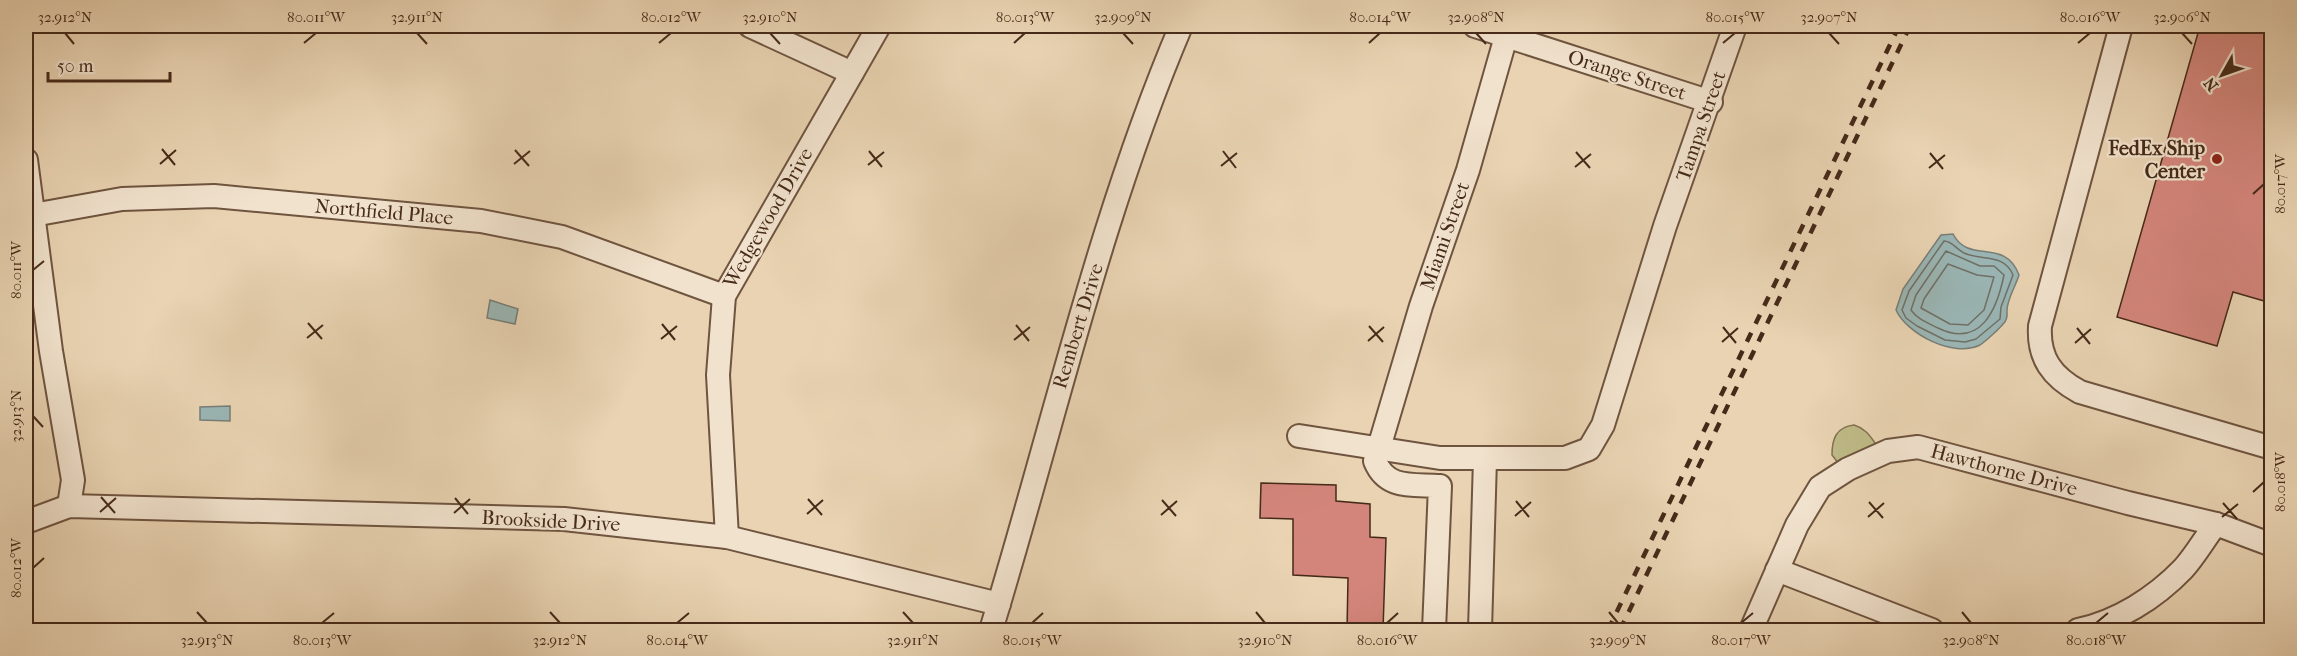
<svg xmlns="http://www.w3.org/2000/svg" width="2297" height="656" font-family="'IM FELL French Canon',serif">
  <rect width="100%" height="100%" fill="#e9d3b2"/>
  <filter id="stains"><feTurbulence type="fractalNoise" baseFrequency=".00333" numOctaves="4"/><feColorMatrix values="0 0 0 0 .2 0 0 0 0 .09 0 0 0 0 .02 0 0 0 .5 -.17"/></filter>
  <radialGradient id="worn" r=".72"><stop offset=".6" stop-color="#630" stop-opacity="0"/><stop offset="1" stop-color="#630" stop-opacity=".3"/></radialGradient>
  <!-- green -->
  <path fill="#beba87" stroke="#827250" stroke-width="1.5" d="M1854,425C1864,428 1869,434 1875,443L1874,449L1839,464L1832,455C1832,439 1836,427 1854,425Z"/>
  <!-- water -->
  <g fill="#9ab6b5" stroke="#787e77" stroke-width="1.5">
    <path d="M1953,234C1969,265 2005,237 2019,275C2016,285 2007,300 2007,310C2007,315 2008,319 2004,323C1999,329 1986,341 1980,345C1953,358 1907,334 1896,310L1903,289L1941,235Z"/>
    <path d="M490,300L518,309L515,324L487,318Z"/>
    <path d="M230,406V421L200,420V407Z"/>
  </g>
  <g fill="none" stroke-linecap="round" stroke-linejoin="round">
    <!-- shore -->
    <g stroke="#707067" stroke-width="1.5">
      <path d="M1944,241C1952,241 1956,249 1964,253C1981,261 2004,253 2013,275L2001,307L2000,319L1976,339L1965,342L1945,340L1917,326L1906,318L1902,310L1909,291Z"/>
      <path d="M1946,251L1980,266H1994L2004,275C1997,309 1981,349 1938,328C1928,323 1917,319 1911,310L1916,295Z"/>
      <path d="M1948,264L1977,275L1994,277L1984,310L1968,325L1950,324L1921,308L1924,299Z"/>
    </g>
  </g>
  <!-- building -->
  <g fill="#d3857b" stroke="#462a19" stroke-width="1.5">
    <path d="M2200,26H2271V303L2233,292L2217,346L2117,317Z"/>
    <path d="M1261,483L1336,485V501L1370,504V537L1386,538L1383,630H1347L1348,578L1293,575V519L1260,518Z"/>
  </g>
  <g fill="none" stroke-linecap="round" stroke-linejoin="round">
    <!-- minor casing -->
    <g stroke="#6f543f" stroke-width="26">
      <g id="minor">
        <path d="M750,26L852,73"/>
        <path d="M1475,26L1711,102"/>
        <path d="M2121,26L2040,326C2038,358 2052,377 2080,392L2272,448"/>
        <path d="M26,160L51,351L73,480L69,506"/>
        <path d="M33,215L122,199L214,196L481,221L562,237L724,296"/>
        <path d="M1299,436L1440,458H1565L1589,449L1603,425L1665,226L1735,26"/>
        <path d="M26,522L69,506L564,519L727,537L999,604"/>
        <path d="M727,537L718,375L724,296L879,26"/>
        <path d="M1777,570L1932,630"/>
        <path d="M991,630C1053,428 1098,221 1181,26"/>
        <path d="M1434,630L1440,486C1412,484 1387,490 1375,461L1421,306L1468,170L1509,26"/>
        <path d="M1480,630L1485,459"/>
        <path d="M1751,630L1797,525L1820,487L1848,469L1888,451L1918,447L2128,503L2216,524L2272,545"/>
        <path d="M2078,630C2117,622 2155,598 2183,569C2195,556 2205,538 2216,524"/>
      </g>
    </g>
    <!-- minor -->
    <use href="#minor" stroke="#f1e2cd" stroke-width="22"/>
    <!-- rail -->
    <g stroke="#462a19" stroke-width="4.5" stroke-dasharray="10 10" stroke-linecap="butt">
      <path d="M1608,630L1899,26"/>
      <path d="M1620,630L1910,26"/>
    </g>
  </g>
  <!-- ticks -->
  <path fill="none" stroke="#462a19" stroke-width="2" d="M65,33L74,44M417,33L427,44M770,33L780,44M1123,33L1133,44M1476,33L1486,44M1829,33L1839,44M2182,33L2192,44M304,43L316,33M659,43L671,33M1014,43L1025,33M1369,43L1380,33M1723,43L1735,33M2078,43L2090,33M162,149L175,165M515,150L529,166M869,151L882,167M1223,151L1236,168M1576,152L1590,168M1930,153L1943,169M160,164L176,150M514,164L530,151M868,165L884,152M1221,166L1237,153M1575,167L1591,154M1929,168L1945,155M2253,194L2264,184M33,270L44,261M308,323L322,339M662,324L675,340M1016,325L1029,341M1369,326L1383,342M1723,327L1736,343M2077,328L2090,344M307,338L323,325M661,339L677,326M1014,340L1030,327M1368,341L1384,327M1722,342L1738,328M2075,343L2091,329M33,416L43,427M2253,492L2264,482M101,497L115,513M455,498L468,514M808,499L822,515M1162,500L1176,516M1516,501L1529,517M1869,502L1883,518M2223,503L2237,519M100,512L116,498M454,513L470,499M807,514L823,500M1161,515L1177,501M1515,516L1531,502M1868,517L1884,503M2222,517L2238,504M33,568L44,558M197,612L207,623M550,612L560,623M903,612L913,623M1256,612L1265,623M1609,612L1618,623M1962,612L1971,623M322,623L334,613M677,623L689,613M1032,623L1043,613M1387,623L1398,613M1741,623L1753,613M2096,623L2108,613"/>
  <!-- markers -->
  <circle fill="#8f2418" stroke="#f1e2cd" stroke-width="2" cx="2217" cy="159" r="6"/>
  <g text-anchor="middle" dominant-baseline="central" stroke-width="4.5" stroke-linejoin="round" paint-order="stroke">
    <!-- street labels -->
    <g font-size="20" fill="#462a19" stroke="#f1e2cd">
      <text transform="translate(1627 75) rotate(18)">Orange Street</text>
      <text transform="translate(1701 126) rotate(-71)">Tampa Street</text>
      <text transform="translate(384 212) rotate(5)">Northfield Place</text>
      <text transform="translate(768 218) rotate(-60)">Wedgewood Drive</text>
      <text transform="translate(1445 236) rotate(-71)">Miami Street</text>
      <text transform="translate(1078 326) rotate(-73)">Rembert Drive</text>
      <text transform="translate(2004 470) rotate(15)">Hawthorne Drive</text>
      <text transform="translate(551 521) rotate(3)">Brookside Drive</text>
    </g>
    <!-- poi labels -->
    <g font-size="20" font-weight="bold" fill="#462a19" stroke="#f1e2cd" text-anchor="end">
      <text x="2205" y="148">FedEx Ship<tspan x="2205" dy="23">Center</tspan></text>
    </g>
  </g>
  <!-- margin -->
  <rect width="2297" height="656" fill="none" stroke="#e9d3b2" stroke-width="66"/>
  <!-- north arrow -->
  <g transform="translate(2222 75) rotate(230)" stroke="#f1e2cd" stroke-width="4.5" paint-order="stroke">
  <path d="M0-4.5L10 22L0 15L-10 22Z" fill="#462a19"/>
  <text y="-9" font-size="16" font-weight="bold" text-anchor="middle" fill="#462a19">N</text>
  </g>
  <!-- scale -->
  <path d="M48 72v9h122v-9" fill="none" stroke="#462a19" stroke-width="3"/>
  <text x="57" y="72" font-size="18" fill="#462a19" stroke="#f1e2cd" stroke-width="4.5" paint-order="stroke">50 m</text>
  <rect x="33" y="33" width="2231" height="590" fill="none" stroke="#462a19" stroke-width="2"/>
  <g font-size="15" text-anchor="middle" fill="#462a19">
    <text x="65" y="22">32.912°N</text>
    <text x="316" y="22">80.011°W</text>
    <text x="417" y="22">32.911°N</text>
    <text x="671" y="22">80.012°W</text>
    <text x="770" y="22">32.910°N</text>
    <text x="1025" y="22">80.013°W</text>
    <text x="1123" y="22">32.909°N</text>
    <text x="1380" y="22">80.014°W</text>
    <text x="1476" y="22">32.908°N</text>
    <text x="1735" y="22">80.015°W</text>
    <text x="1829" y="22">32.907°N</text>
    <text x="2090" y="22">80.016°W</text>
    <text x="2182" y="22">32.906°N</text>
    <text transform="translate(2280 184) rotate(-90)" y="5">80.017°W</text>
    <text transform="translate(16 270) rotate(-90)" y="5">80.011°W</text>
    <text transform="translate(16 416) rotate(-90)" y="5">32.913°N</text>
    <text transform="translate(2280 482) rotate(-90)" y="5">80.018°W</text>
    <text transform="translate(16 568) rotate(-90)" y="5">80.012°W</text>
    <text x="207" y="645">32.913°N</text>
    <text x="322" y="645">80.013°W</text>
    <text x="560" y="645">32.912°N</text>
    <text x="677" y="645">80.014°W</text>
    <text x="913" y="645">32.911°N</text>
    <text x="1032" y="645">80.015°W</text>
    <text x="1265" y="645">32.910°N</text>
    <text x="1387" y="645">80.016°W</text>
    <text x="1618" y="645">32.909°N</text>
    <text x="1741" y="645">80.017°W</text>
    <text x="1971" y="645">32.908°N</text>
    <text x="2096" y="645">80.018°W</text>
  </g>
  <rect width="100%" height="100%" filter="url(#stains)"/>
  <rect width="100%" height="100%" fill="url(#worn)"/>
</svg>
